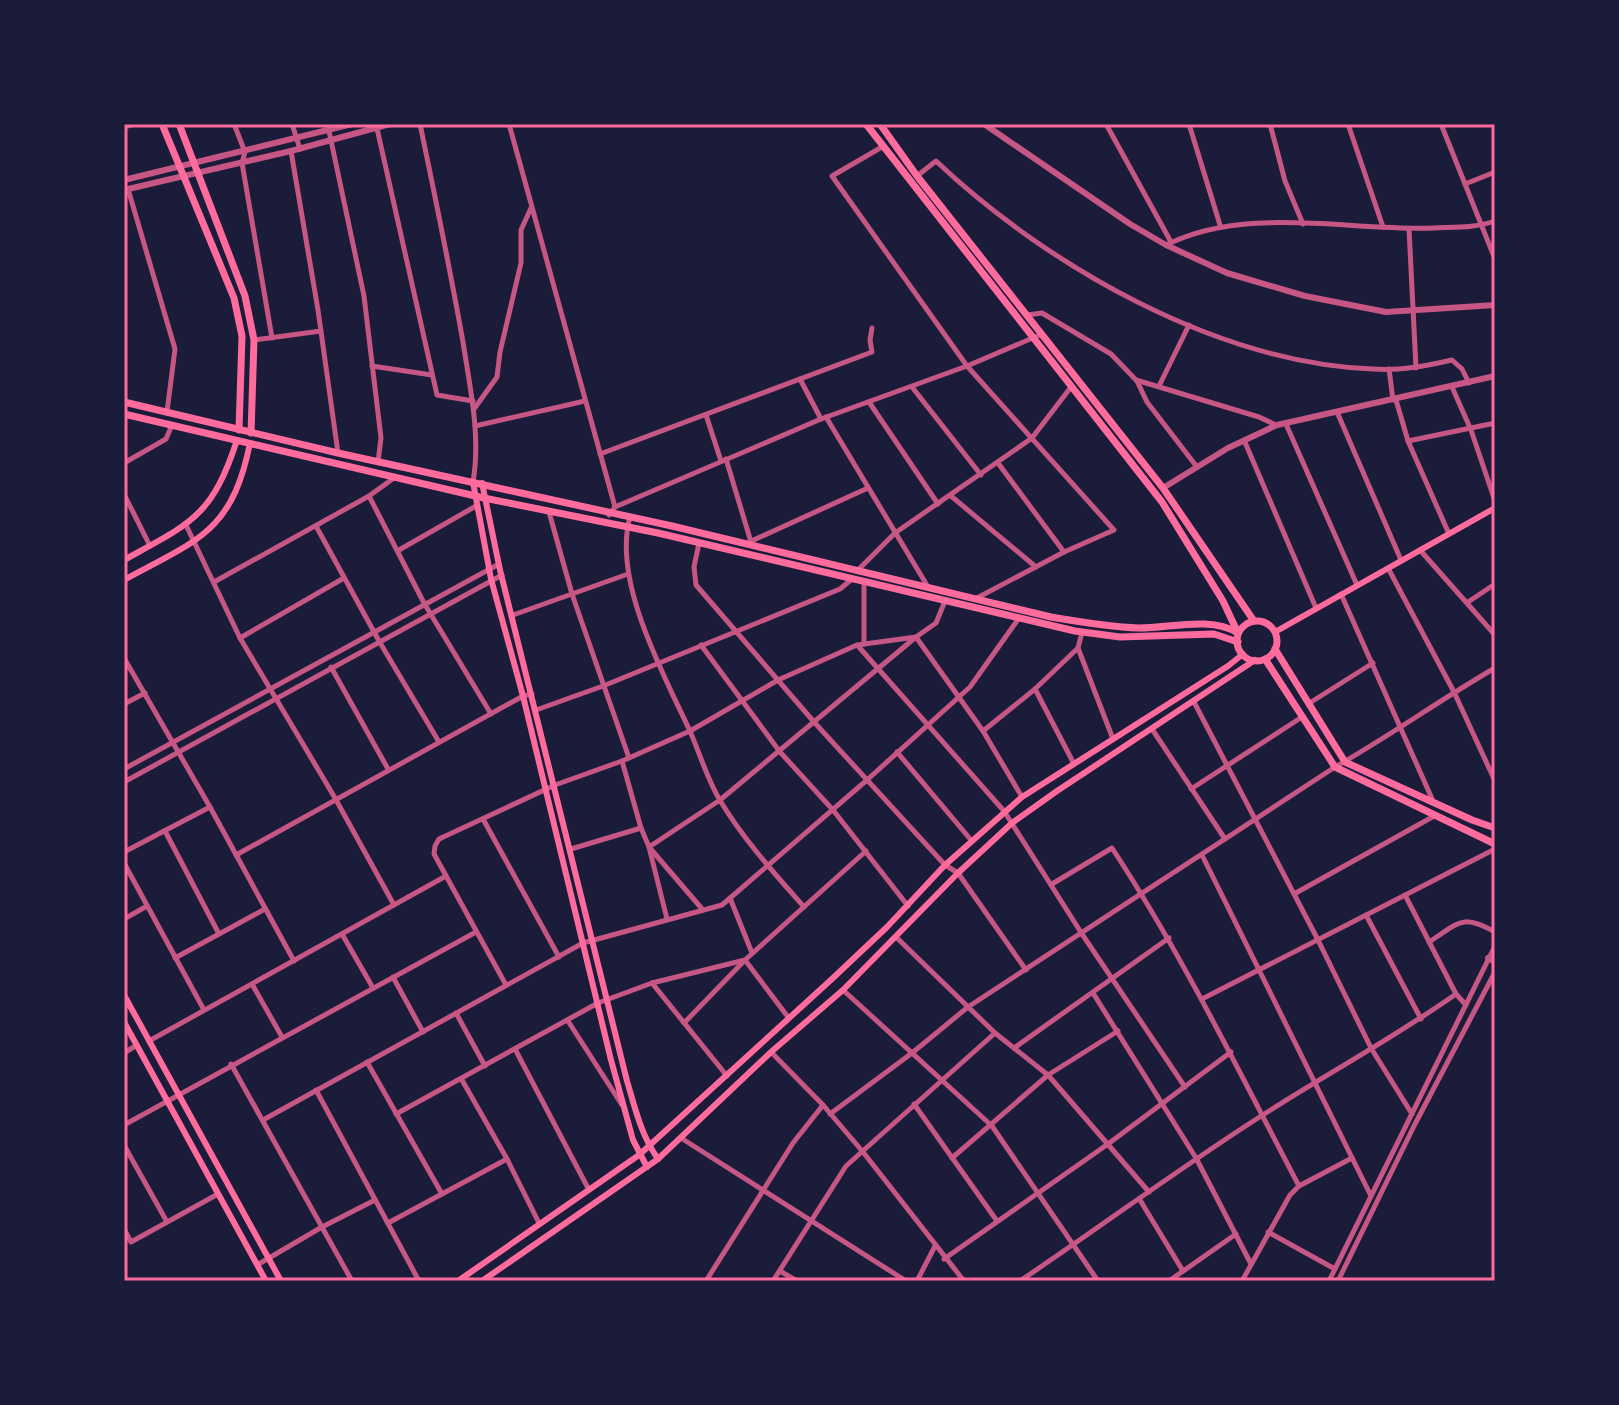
<svg xmlns="http://www.w3.org/2000/svg" width="1619" height="1405" font-family="'Work Sans',sans-serif">
  <rect width="100%" height="100%" fill="#1b1b3a"/>
  <g fill="none" stroke-linecap="round" stroke-linejoin="round">
    <!-- minor -->
    <g stroke="#c65784" stroke-width="5">
      <path d="M234,124L245,152L242,163L272,338"/>
      <path d="M292,124L300,149"/>
      <path d="M376,124L437,395L473,401"/>
      <path d="M420,124C435,196 450,269 463,342C470,388 481,436 473,482"/>
      <path d="M509,124L615,507"/>
      <path d="M1106,124L1171,242"/>
      <path d="M1189,124L1220,225"/>
      <path d="M1270,124L1285,181L1303,224"/>
      <path d="M1348,124L1383,227"/>
      <path d="M1441,124L1495,259"/>
      <path d="M124,127L134,124"/>
      <path d="M329,131L364,296L381,438L378,462"/>
      <path d="M882,147L832,176L967,366L1114,530L1064,552L975,599"/>
      <path d="M291,151L318,310L338,453"/>
      <path d="M917,176L936,161C1047,266 1217,363 1373,369C1400,371 1426,366 1452,360L1462,369L1469,383"/>
      <path d="M1465,184L1495,172"/>
      <path d="M128,189L175,349L167,412"/>
      <path d="M1409,229L1416,368"/>
      <path d="M1166,245C1246,205 1348,231 1434,228C1455,227 1475,228 1495,221"/>
      <path d="M1027,315L1042,313L1111,354L1136,380L1259,417L1276,425"/>
      <path d="M254,340L321,331"/>
      <path d="M372,366L432,375"/>
      <path d="M1389,369L1393,400"/>
      <path d="M800,379L821,419"/>
      <path d="M1137,381L1147,402L1197,467"/>
      <path d="M1159,386L1189,325"/>
      <path d="M912,387L981,475"/>
      <path d="M1452,387L1471,430L1495,501"/>
      <path d="M1396,400L1408,441L1495,423"/>
      <path d="M869,402L938,504"/>
      <path d="M474,409L497,377L500,352L521,263V230L531,208"/>
      <path d="M1337,412L1401,560"/>
      <path d="M706,415L721,461"/>
      <path d="M826,417L928,587"/>
      <path d="M1286,424L1357,585"/>
      <path d="M475,426L585,401"/>
      <path d="M1244,440L1316,608"/>
      <path d="M1408,441L1449,534"/>
      <path d="M600,454L872,352L870,340L872,328"/>
      <path d="M726,459L751,542"/>
      <path d="M124,463L166,439L172,425"/>
      <path d="M998,463L1064,552"/>
      <path d="M124,494L150,546"/>
      <path d="M369,496L424,603L491,714"/>
      <path d="M951,496L1036,567"/>
      <path d="M549,512L572,594L629,758"/>
      <path d="M609,515L615,507L821,419L967,366L1042,334"/>
      <path d="M630,517C612,580 663,673 689,729C700,753 707,780 721,802C744,840 775,874 804,907"/>
      <path d="M186,525L240,638L335,798L394,905"/>
      <path d="M316,526L379,641L439,742"/>
      <path d="M699,543L694,567L696,585L814,722L945,865L958,873L1026,970"/>
      <path d="M747,543L868,488"/>
      <path d="M399,550L476,506"/>
      <path d="M1420,550L1495,635"/>
      <path d="M1388,568L1454,692L1495,781"/>
      <path d="M858,570L895,533L1032,438L1071,387"/>
      <path d="M214,582L369,496L394,478"/>
      <path d="M1341,594L1433,801"/>
      <path d="M1468,602L1495,584"/>
      <path d="M513,615L628,574"/>
      <path d="M240,638L344,578"/>
      <path d="M864,644V582"/>
      <path d="M701,645L780,752L833,810L908,906"/>
      <path d="M858,646L1004,811L1082,934L1185,1087"/>
      <path d="M1078,648L1113,739"/>
      <path d="M124,658L210,807L294,961"/>
      <path d="M331,667L388,769"/>
      <path d="M1035,689L1074,764"/>
      <path d="M1194,702L1318,940L1371,1048L1412,1114"/>
      <path d="M124,704L145,693"/>
      <path d="M1308,704L1373,663"/>
      <path d="M536,710L603,686L840,589L852,579"/>
      <path d="M1152,729L1225,839"/>
      <path d="M983,731L1035,689L1078,648L1082,632"/>
      <path d="M897,752L971,840"/>
      <path d="M622,761L641,828L649,847L703,910"/>
      <path d="M124,769L499,564"/>
      <path d="M124,782L502,575"/>
      <path d="M1191,789L1302,717"/>
      <path d="M483,819L559,957"/>
      <path d="M165,831L219,934"/>
      <path d="M571,849L641,828"/>
      <path d="M124,852L210,807"/>
      <path d="M236,855L523,696L532,694"/>
      <path d="M1202,855L1371,1196"/>
      <path d="M124,863L204,1010"/>
      <path d="M1052,884L1112,848C1183,956 1239,1072 1299,1186"/>
      <path d="M1294,894L1436,815"/>
      <path d="M1405,895L1456,994L1466,1005"/>
      <path d="M730,898L752,953"/>
      <path d="M1366,915L1421,1019"/>
      <path d="M124,919L147,906"/>
      <path d="M667,919L649,847L720,800L916,637L936,623L945,601"/>
      <path d="M342,934L373,988"/>
      <path d="M896,937L995,1033L1048,1075L1149,1192"/>
      <path d="M1429,942C1459,923 1461,913 1495,932"/>
      <path d="M175,958L265,909"/>
      <path d="M393,977L423,1032"/>
      <path d="M652,983L727,1076"/>
      <path d="M252,984L282,1037"/>
      <path d="M506,985L434,854L435,846L439,839L555,785L622,761L690,731L778,680L857,645L916,637L983,731L1022,797"/>
      <path d="M843,990L992,1126L1098,1281"/>
      <path d="M1093,993L1196,1158L1251,1264"/>
      <path d="M1202,999L1495,849"/>
      <path d="M456,1013L485,1066"/>
      <path d="M568,1021L622,1105"/>
      <path d="M684,1023L745,960L866,851"/>
      <path d="M149,1041L446,876"/>
      <path d="M1014,1048L1169,938"/>
      <path d="M515,1049L589,1190"/>
      <path d="M771,1052L823,1105L863,1152L964,1281"/>
      <path d="M124,1053L137,1045"/>
      <path d="M367,1062L442,1194"/>
      <path d="M231,1064L352,1281"/>
      <path d="M462,1080L507,1159L539,1223"/>
      <path d="M316,1090L419,1281"/>
      <path d="M914,1104L997,1221"/>
      <path d="M396,1114L598,1003L652,983L745,960L788,1017"/>
      <path d="M830,1114L912,1053L968,1007L1335,767C1390,736 1441,699 1495,668"/>
      <path d="M263,1120L583,943L722,905L867,780L970,687L1019,618"/>
      <path d="M124,1125L476,932"/>
      <path d="M681,1138L906,1281"/>
      <path d="M124,1145L167,1222"/>
      <path d="M952,1158L1048,1075L1118,1031"/>
      <path d="M1140,1200L1183,1271"/>
      <path d="M388,1223L507,1159"/>
      <path d="M124,1229L131,1242L218,1194"/>
      <path d="M1268,1232L1335,1269"/>
      <path d="M944,1259L1108,1144L1231,1052"/>
      <path d="M257,1265L322,1227L375,1200"/>
      <path d="M780,1271L797,1281"/>
      <path d="M706,1281L793,1143L823,1105"/>
      <path d="M773,1281L846,1166L995,1033"/>
      <path d="M917,1281L935,1246"/>
      <path d="M1020,1281C1100,1227 1177,1170 1258,1118C1323,1076 1392,1039 1456,994"/>
      <path d="M1169,1281L1236,1234"/>
      <path d="M1242,1281L1290,1195L1299,1186L1352,1158"/>
      <path d="M1329,1281L1495,946"/>
      <path d="M1338,1281L1415,1124L1495,972"/>
    </g>
    <!-- tertiary -->
    <g stroke="#c65784" stroke-width="6">
      <path d="M984,124L1130,224L1166,245L1227,273L1305,296L1386,312L1495,305"/>
      <path d="M124,180L352,124"/>
      <path d="M124,190L291,151L390,124"/>
      <path d="M1163,488L1228,448L1277,425L1495,376"/>
      <path d="M1488,958L1495,962"/>
    </g>
    <!-- secondary -->
    <g stroke="#ff6b9d" stroke-width="6">
      <path d="M473,482L491,579L523,696L611,1060L633,1140L647,1167"/>
      <path d="M482,483L500,570L627,1081C635,1108 641,1135 658,1159"/>
      <path d="M124,560C191,523 212,517 237,440"/>
      <path d="M124,580C197,540 232,533 250,443"/>
      <path d="M1275,632L1495,508"/>
      <path d="M124,995L281,1281"/>
      <path d="M124,1022L266,1281"/>
      <path d="M458,1281L639,1155L833,978L887,927L945,865L1022,797L1228,666L1243,654"/>
      <path d="M482,1281L658,1159L771,1052L843,990L958,873L1012,823L1057,791L1255,660"/>
    </g>
    <!-- primary -->
    <g stroke="#ff6b9d" stroke-width="7">
      <path d="M162,124L234,298L242,336L239,430"/>
      <path d="M179,124L245,296L254,340L251,433"/>
      <path d="M866,124L1162,502L1223,601L1237,631"/>
      <path d="M880,124L917,176L1163,488L1254,621"/>
      <path d="M124,402L338,453L672,526L1051,617C1080,622 1109,627 1139,628C1171,628 1210,616 1238,633"/>
      <path d="M124,414L484,498L658,533L1075,631L1120,637L1214,634L1238,642"/>
      <circle cx="1257" cy="641" r="20"/>
      <path d="M1275,649L1345,762L1472,820L1495,828"/>
      <path d="M1265,659L1335,767L1495,844"/>
    </g>
  </g>
  <!-- border -->
  <rect width="1619" height="1405" fill="none" stroke="#1b1b3a" stroke-width="252"/>
  <rect x="126" y="126" width="1367" height="1153" fill="none" stroke="#ff6b9d" stroke-width="3"/>
</svg>
